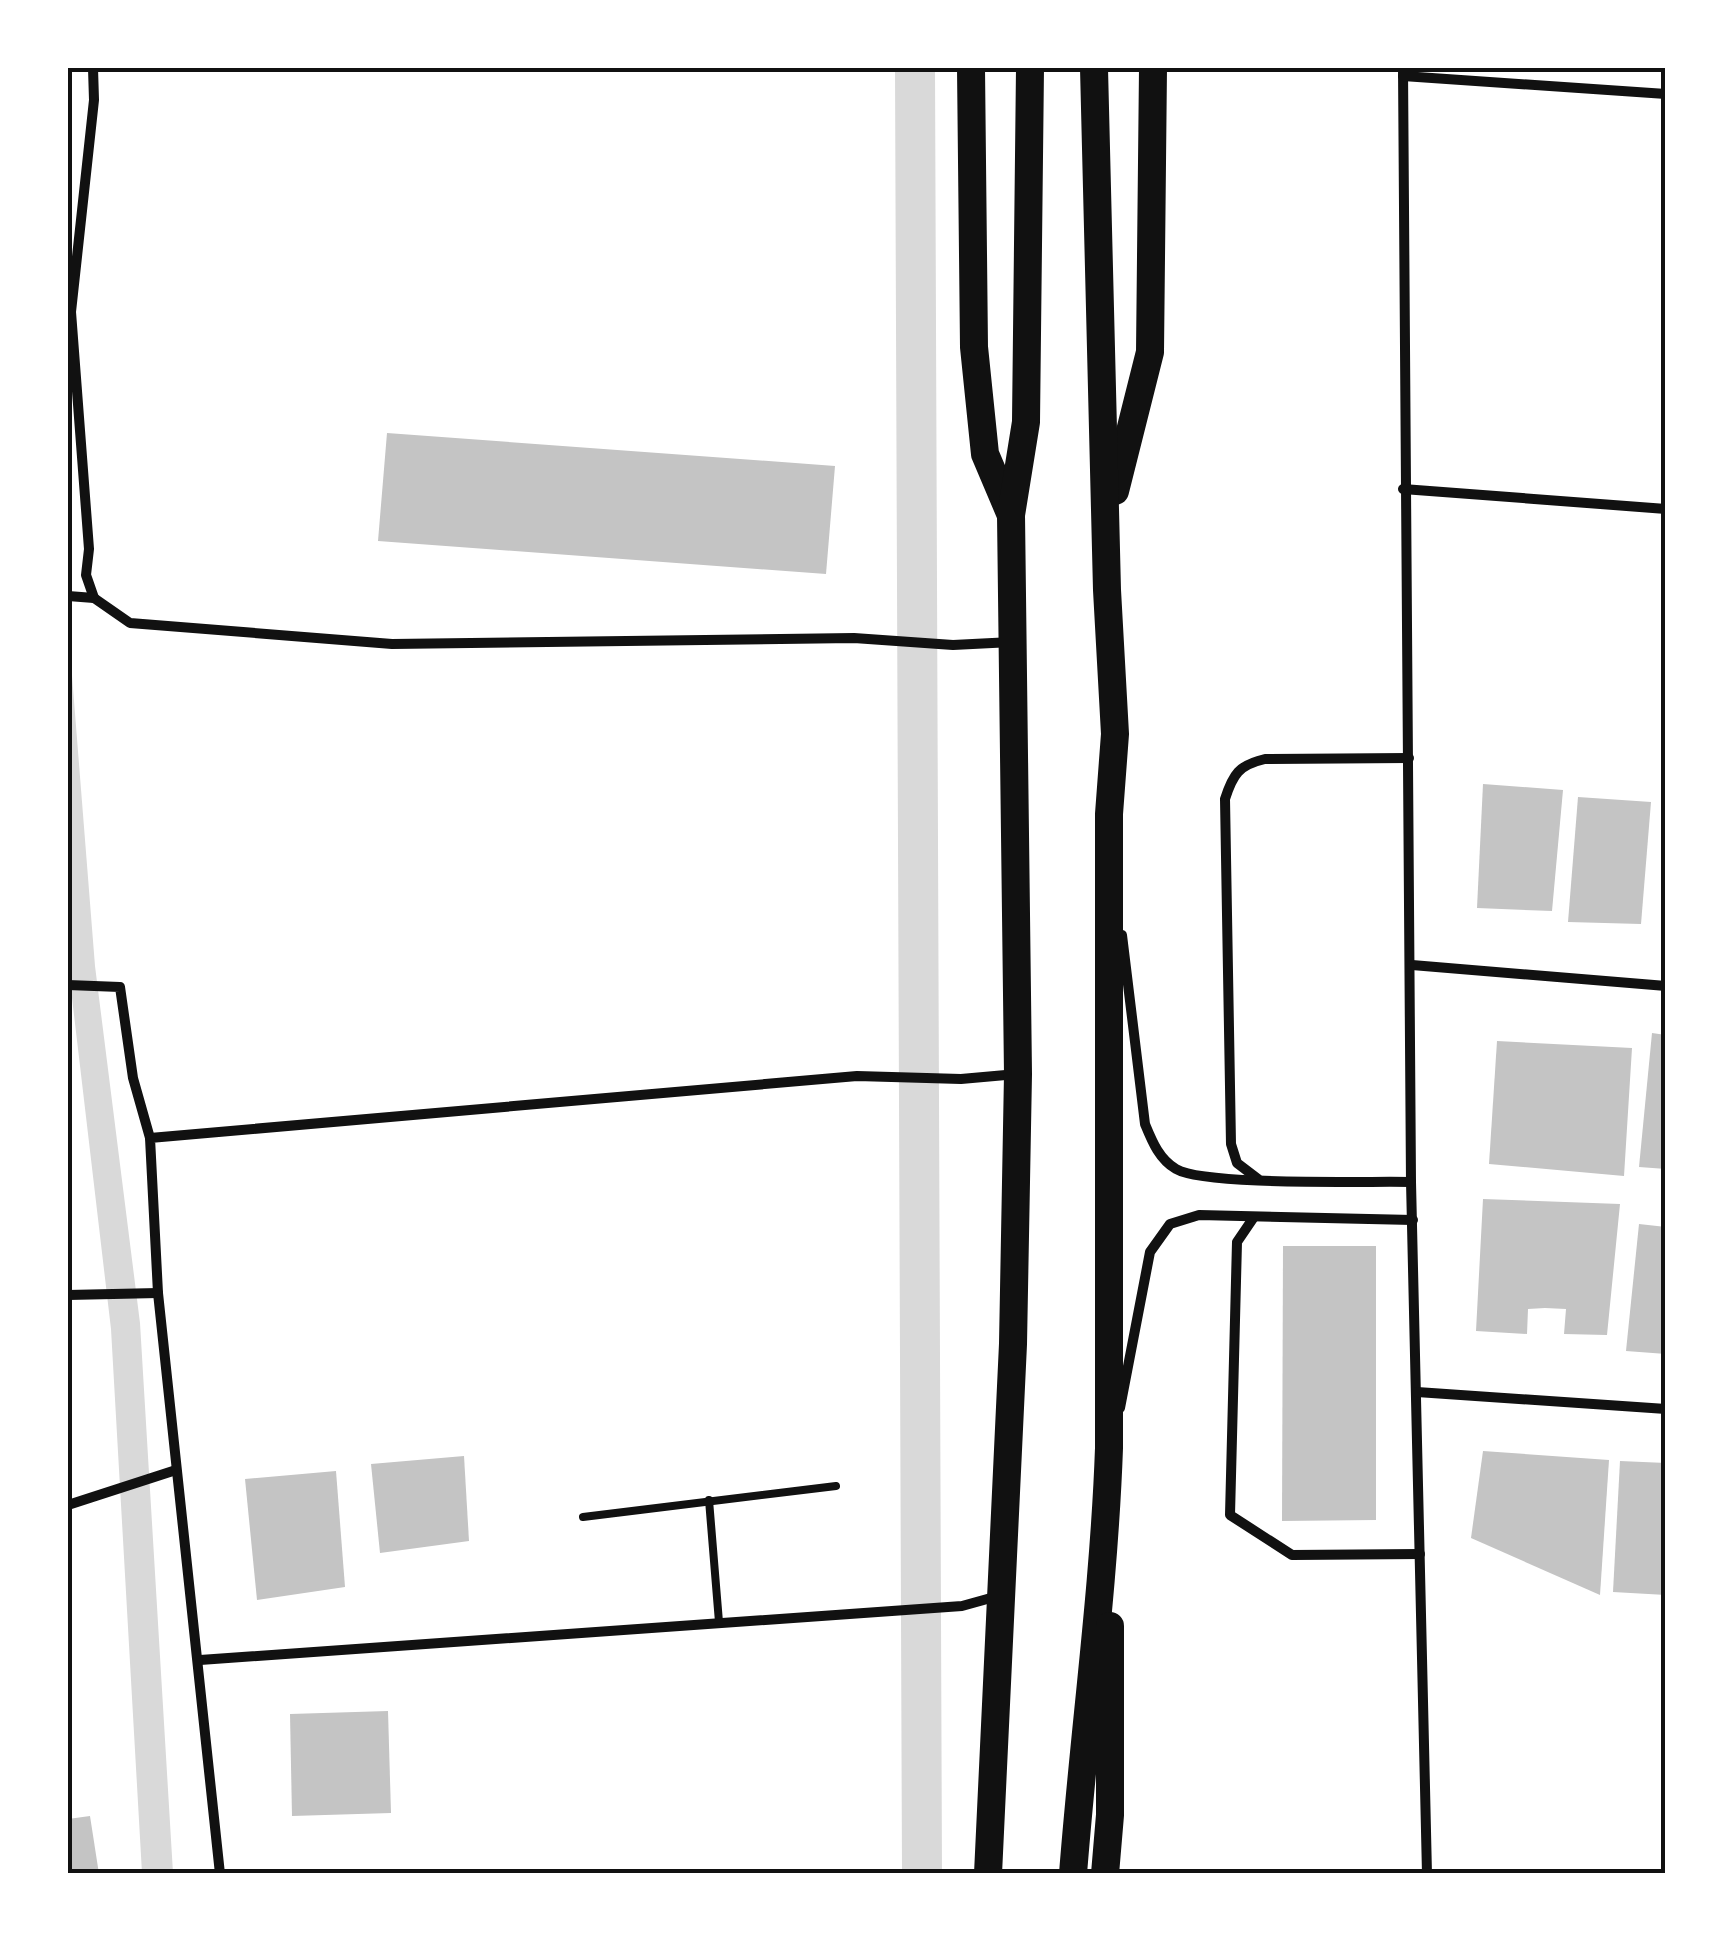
<svg xmlns="http://www.w3.org/2000/svg" width="1733" height="1941" font-family="'DejaVu Sans',sans-serif">
  <rect width="100%" height="100%" fill="#fff"/>
  <!-- water -->
  <path fill="#d9d9d9" d="M68,625L95,966L140,1323L173,1873H142L111,1329L68,964Z"/>
  <g fill="none" stroke-linecap="round" stroke-linejoin="round">
    <!-- canal -->
    <path stroke="#d9d9d9" stroke-width="40" d="M915,68L922,1874"/>
  </g>
  <!-- building -->
  <g fill="#c4c4c4">
    <path d="M387,433L835,466L826,574L378,541Z"/>
    <path d="M1483,784L1563,790L1552,911L1477,908Z"/>
    <path d="M1578,797L1651,802L1641,924L1568,922Z"/>
    <path d="M1652,1033L1666,1035V1169L1639,1167Z"/>
    <path d="M1497,1041L1632,1048L1624,1176L1489,1164Z"/>
    <path d="M1483,1199L1620,1204L1607,1335L1564,1334L1566,1309L1545,1308L1528,1309L1527,1334L1476,1331Z"/>
    <path d="M1639,1224L1666,1227V1354L1626,1351Z"/>
    <path d="M1283,1246H1376V1520L1282,1521Z"/>
    <path d="M1483,1451L1609,1460L1600,1595L1471,1538Z"/>
    <path d="M464,1456L469,1541L380,1553L371,1464Z"/>
    <path d="M1620,1461L1666,1463V1595L1613,1592Z"/>
    <path d="M336,1471L345,1587L257,1600L245,1479Z"/>
    <path d="M388,1711L391,1813L292,1816L290,1714Z"/>
    <path d="M90,1816L99,1874H68V1819Z"/>
  </g>
  <g fill="none" stroke-linecap="round" stroke-linejoin="round">
    <!-- service -->
    <g stroke="#111" stroke-width="8">
      <path d="M709,1500L719,1622"/>
      <path d="M583,1517L836,1486"/>
    </g>
    <!-- minor -->
    <g stroke="#111" stroke-width="10">
      <path d="M93,68L94,100L71,312L89,549L86,575L94,598"/>
      <path d="M1403,68L1411,1182L1427,1874"/>
      <path d="M1403,76L1666,94"/>
      <path d="M1403,489L1666,509"/>
      <path d="M68,596L94,598L130,623L392,644L854,638L953,645L1012,642"/>
      <path d="M1122,935L1145,1124C1152,1141 1159,1159 1176,1169C1205,1186 1368,1181 1411,1182"/>
      <path d="M1412,965L1666,986"/>
      <path d="M68,985L120,987L133,1078L150,1138"/>
      <path d="M1258,1179L1237,1163L1231,1144L1225,799C1233,774 1239,765 1265,759L1409,758"/>
      <path d="M1254,1217L1237,1242L1230,1515L1292,1555L1420,1554"/>
      <path d="M68,1295L158,1293"/>
      <path d="M1417,1392L1666,1409"/>
      <path d="M1120,1408L1150,1252L1170,1224L1199,1215L1413,1220"/>
      <path d="M68,1505L176,1470"/>
      <path d="M200,1660L962,1606L998,1596"/>
      <path d="M220,1874L158,1293L150,1138L857,1076L961,1079L1017,1074"/>
    </g>
    <!-- trunk -->
    <g stroke="#111" stroke-width="28">
      <path d="M971,68L974,347L985,454L1010,513"/>
      <path d="M1115,491L1150,352L1153,68"/>
      <path d="M988,1874L1013,1344L1018,1074L1011,515L1026,422L1030,68"/>
      <path d="M1073,1874C1084,1731 1104,1590 1109,1448V814L1115,734L1107,590L1094,68"/>
      <path d="M1105,1874L1110,1815V1626"/>
    </g>
  </g>
  <!-- border -->
  <rect width="1733" height="1941" fill="none" stroke="#ffffff" stroke-width="140"/>
  <rect x="70" y="70" width="1593" height="1801" fill="none" stroke="#111" stroke-width="4"/>
</svg>
